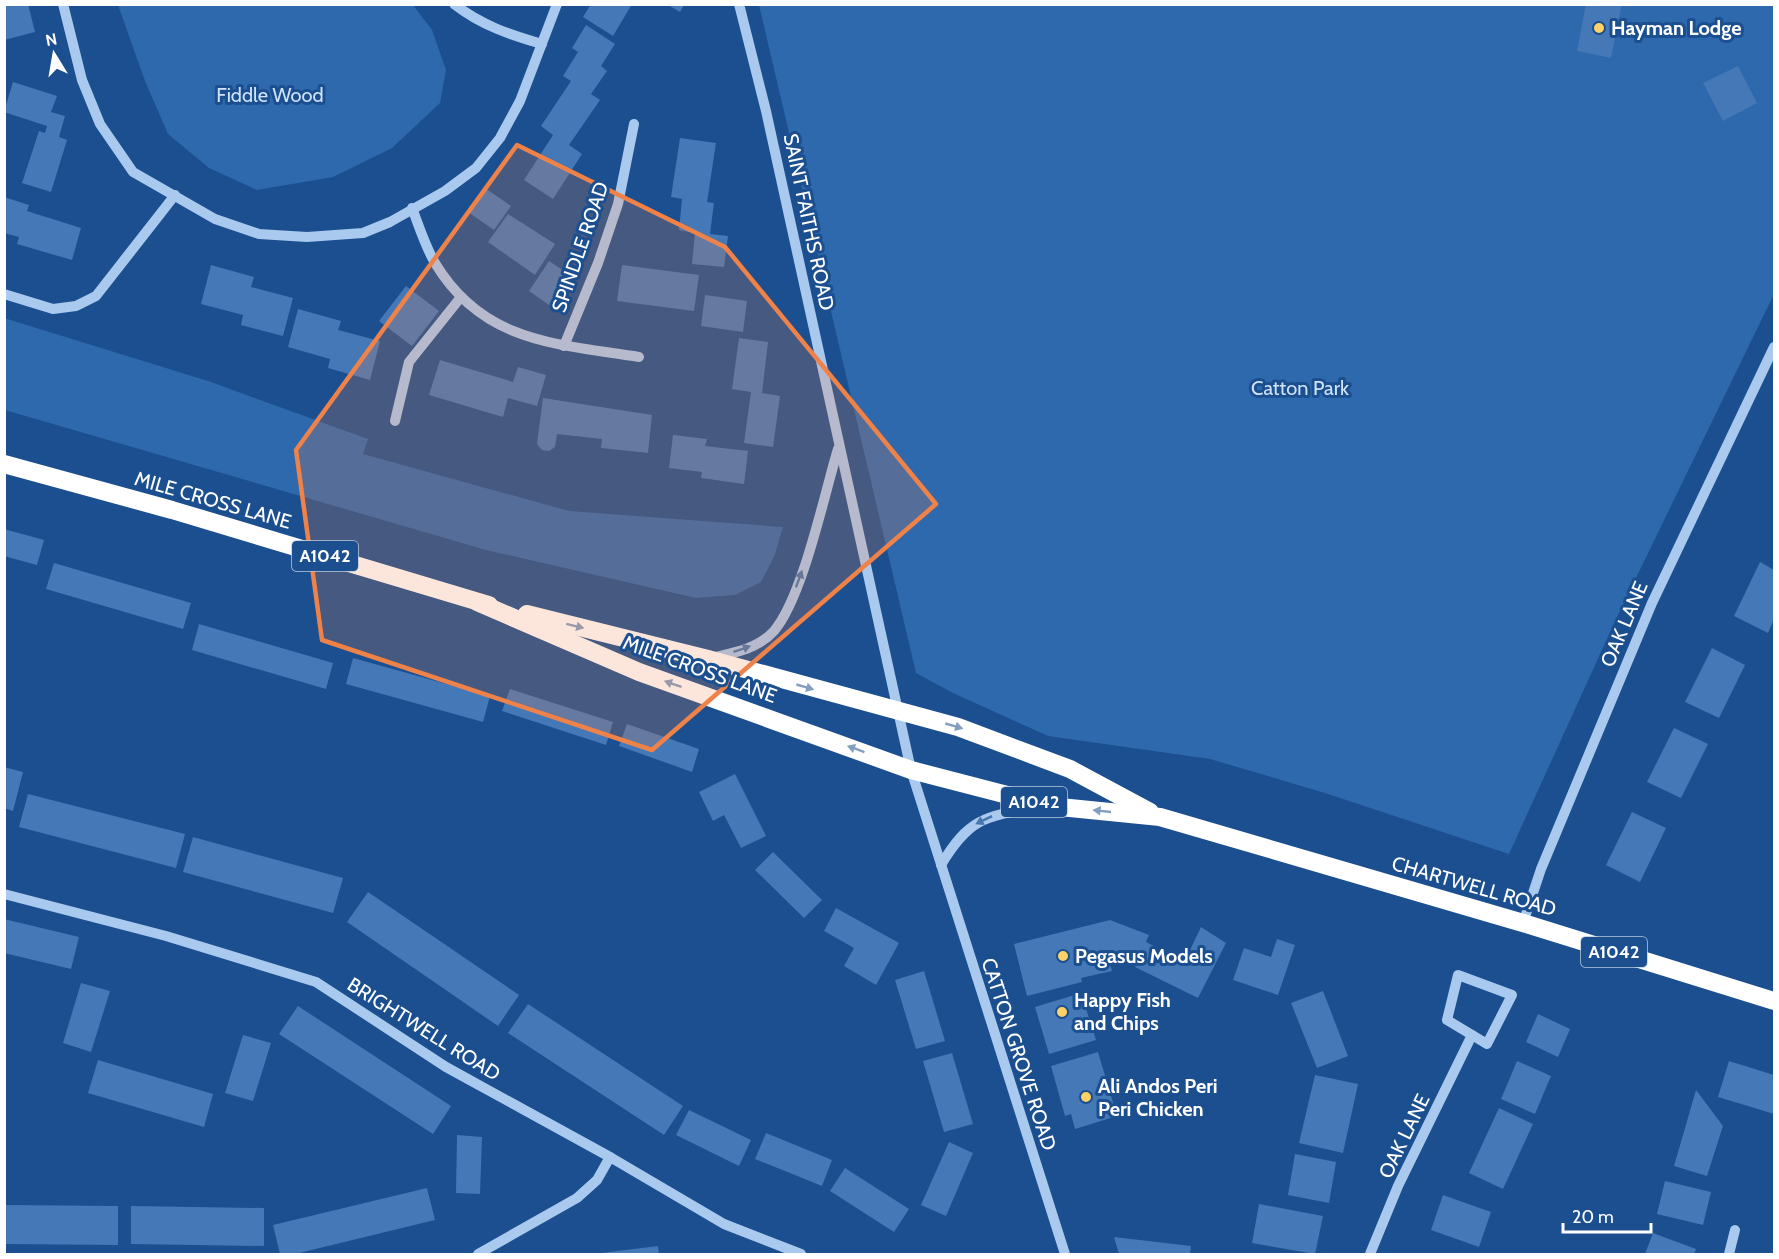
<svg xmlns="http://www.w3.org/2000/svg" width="1779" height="1259" font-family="Cabin,sans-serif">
  <rect width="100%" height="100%" fill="#1b4f8f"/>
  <!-- green -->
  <g fill="#2e69ad">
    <path d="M118,5H413L432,30L446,70L440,103L392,148L333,177L257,190L209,168L168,134L145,81Z"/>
    <path d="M759,5H1774V294L1617,617L1509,854L1325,793L1210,759L1048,736L951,692L916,673Z"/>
    <path d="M4,318L208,381L368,439L363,454L569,511L783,527L774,557L761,582L735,595L696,598L486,550L5,410Z"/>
  </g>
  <!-- building -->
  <g fill="#4478b7">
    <path d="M4,4H28L35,32L4,40Z"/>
    <path d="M591,4H632L613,36L583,17Z"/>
    <path d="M1586,4H1622L1611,58L1577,51Z"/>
    <path d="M668,5H684L680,12Z"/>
    <path d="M586,25L615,44L601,66L607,71L591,94L600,100L569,145L582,154L553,199L524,180L553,135L541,126L571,81L563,76L578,52L572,48Z"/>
    <path d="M1738,66L1757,103L1723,121L1703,83Z"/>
    <path d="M13,82L57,96L51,112L65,116L59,137L67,140L51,192L22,183L39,131L45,133L47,126L4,112Z"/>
    <path d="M680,138L716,143L707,202L714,203L710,234L728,236L724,267L692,264L695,233L679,230L682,199L671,197Z"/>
    <path d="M485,188L511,206L494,230L468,212Z"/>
    <path d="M4,197L29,205L27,211L81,228L72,260L17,244L19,237L4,233Z"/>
    <path d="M508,214L555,244L535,275L488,242Z"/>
    <path d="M549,261L573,277L552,307L529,291Z"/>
    <path d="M211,265L254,277L251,287L293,298L283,336L241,325L243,315L201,304Z"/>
    <path d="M622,265L699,275L694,311L617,301Z"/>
    <path d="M406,286L439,311L412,346L379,321Z"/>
    <path d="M705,295L747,301L743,332L701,326Z"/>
    <path d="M298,309L341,321L338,330L380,341L370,380L328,368L330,359L288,347Z"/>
    <path d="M739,338L768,342L762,393L780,396L773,447L744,443L751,392L732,389Z"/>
    <path d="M440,360L513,382L518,367L546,375L537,406L508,398L503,417L429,395Z"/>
    <path d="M543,398L652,415L648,453L601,448L602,439L557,434L555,447L549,451L542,450L537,444Z"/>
    <path d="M673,435L707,439L705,446L748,451L744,484L701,478L702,472L669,468Z"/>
    <path d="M4,529L44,540L37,565L4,556Z"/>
    <path d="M1760,562L1774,570V619L1768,633L1734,616Z"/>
    <path d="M54,563L191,603L183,629L46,589Z"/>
    <path d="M199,624L333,663L326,689L192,650Z"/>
    <path d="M1712,648L1745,665L1719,718L1685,702Z"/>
    <path d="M353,658L490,696L483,722L346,684Z"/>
    <path d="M510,689L613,722L606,745L502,711Z"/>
    <path d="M627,724L699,749L692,772L619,746Z"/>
    <path d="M1674,728L1708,744L1681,798L1647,782Z"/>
    <path d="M4,767L23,772L13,811L4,808Z"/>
    <path d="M735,774L766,836L741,848L724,815L713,821L699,792Z"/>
    <path d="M28,794L185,834L176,868L19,827Z"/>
    <path d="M1632,812L1666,828L1640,882L1606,865Z"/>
    <path d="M193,837L343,878L333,913L183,872Z"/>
    <path d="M773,852L822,900L804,918L755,870Z"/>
    <path d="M368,892L519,995L498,1026L347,922Z"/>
    <path d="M836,908L899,943L876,985L844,966L854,948L824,931Z"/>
    <path d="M4,919L79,937L71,969L4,953Z"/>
    <path d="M1110,920L1149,935L1146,942L1186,963L1193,953L1190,950L1201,927L1226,943L1198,998L1135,967L1138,962L1106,950L1112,971L1081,978L1082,982L1027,996L1014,944Z"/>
    <path d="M1277,939L1295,945L1278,995L1233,980L1244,948L1271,957Z"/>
    <path d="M924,971L945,1041L916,1049L895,980Z"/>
    <path d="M81,983L110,991L91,1052L63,1043Z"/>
    <path d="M1323,991L1348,1056L1317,1068L1291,1003Z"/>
    <path d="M1081,993L1096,1040L1049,1054L1035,1007Z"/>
    <path d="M528,1004L683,1106L664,1135L508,1033Z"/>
    <path d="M298,1006L451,1106L433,1134L279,1034Z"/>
    <path d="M1538,1014L1570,1029L1558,1057L1526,1042Z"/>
    <path d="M243,1035L271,1043L253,1101L225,1093Z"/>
    <path d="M1098,1052L1117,1116L1075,1129L1071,1114L1065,1116L1051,1066Z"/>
    <path d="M952,1053L973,1124L944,1132L923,1061Z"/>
    <path d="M98,1060L213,1094L204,1127L88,1093Z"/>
    <path d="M1517,1061L1551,1076L1535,1114L1501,1099Z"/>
    <path d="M1729,1061L1774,1075V1114L1718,1097Z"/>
    <path d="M1315,1075L1358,1084L1343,1153L1299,1143Z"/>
    <path d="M1696,1090L1723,1126L1707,1176L1674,1166Z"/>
    <path d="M1499,1108L1533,1124L1503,1189L1469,1173Z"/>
    <path d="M689,1110L751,1140L739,1166L676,1135Z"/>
    <path d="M766,1133L832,1160L822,1186L755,1159Z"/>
    <path d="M457,1135L482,1137L480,1194L456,1193Z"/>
    <path d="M949,1142L973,1153L946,1216L921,1205Z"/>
    <path d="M1295,1154L1336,1162L1329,1203L1288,1195Z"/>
    <path d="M845,1168L909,1209L894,1232L830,1191Z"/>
    <path d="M1665,1181L1711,1192L1703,1225L1657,1214Z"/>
    <path d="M427,1188L435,1220L295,1254H280L273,1225Z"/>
    <path d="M1443,1195L1491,1212L1479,1247L1431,1230Z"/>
    <path d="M1259,1204L1323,1216L1315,1254L1252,1243Z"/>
    <path d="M5,1205L118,1206V1245L5,1244Z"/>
    <path d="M131,1206L264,1208V1246L131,1244Z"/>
    <path d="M1653,1233L1696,1249L1694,1254H1645Z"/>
    <path d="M1114,1237L1191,1246L1190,1254H1119Z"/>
    <path d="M658,1246L659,1254H601V1253Z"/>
  </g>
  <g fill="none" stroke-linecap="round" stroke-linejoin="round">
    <!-- minor -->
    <g stroke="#a9c9ee" stroke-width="10">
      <path d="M63,4L82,80L100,124L133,172L215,219L259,234L307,237L363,233L390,222L445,191L476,168L500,138L520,101L557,4"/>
      <path d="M454,4C481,25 510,35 542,44"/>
      <path d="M739,4L766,111L911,770L1065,1254"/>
      <path d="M412,208C419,226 425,246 435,263C483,343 557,344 639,357"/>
      <path d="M4,294L53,309L76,306L96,296L175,195"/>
      <path d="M564,346L598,263L618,204L634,124"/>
      <path d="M395,421L409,362L461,297"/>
      <path d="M711,658C733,653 758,649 774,631C803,597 824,495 838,449"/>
      <path d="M941,865C970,816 987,816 1041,807"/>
      <path d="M4,894L166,936L316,982L446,1067L610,1157L724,1224L801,1254"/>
      <path d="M1523,923L1541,869L1652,603L1774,347"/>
      <path d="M1458,975L1512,995L1487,1044L1447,1020Z"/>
      <path d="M478,1254L577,1198L597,1180L610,1157"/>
      <path d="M1370,1254L1398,1186L1472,1035"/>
      <path d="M1729,1254L1735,1230"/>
    </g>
    <!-- highway -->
    <g stroke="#fff" stroke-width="18">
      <path d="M4,464L172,510L489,605"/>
      <path d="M477,602L639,672L911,770L1050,806L1160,817L1523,923L1774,1001"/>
      <path d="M527,614L708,659L958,727L1070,769L1150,812"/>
    </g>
  </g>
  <!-- one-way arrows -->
  <defs><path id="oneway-solid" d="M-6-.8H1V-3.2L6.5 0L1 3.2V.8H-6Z" transform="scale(1.5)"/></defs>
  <g fill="#4674ac">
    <use href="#oneway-solid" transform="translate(799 579) rotate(-70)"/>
    <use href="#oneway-solid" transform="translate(742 649) rotate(-19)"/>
    <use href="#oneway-solid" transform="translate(984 820) rotate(154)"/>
  </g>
  <g fill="#829ec1">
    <use href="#oneway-solid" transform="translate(575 626) rotate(14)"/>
    <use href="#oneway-solid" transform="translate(673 684) rotate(-161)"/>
    <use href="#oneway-solid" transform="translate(805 687) rotate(16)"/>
    <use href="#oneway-solid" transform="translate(954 726) rotate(16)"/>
    <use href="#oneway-solid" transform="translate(856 749) rotate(-160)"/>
    <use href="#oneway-solid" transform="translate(1102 811) rotate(-174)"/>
  </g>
  <!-- marked area -->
  <path fill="#ee8249" fill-opacity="0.2" stroke="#ee8249" stroke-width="4.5" stroke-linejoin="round" d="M517,145L725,247L936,504L652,750L322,640L296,450Z"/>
  <!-- markers -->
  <g fill="#ffd166" stroke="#1b4f8f" stroke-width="2">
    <circle cx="1599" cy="28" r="6"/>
    <circle cx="1063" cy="956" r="6"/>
    <circle cx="1062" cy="1012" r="6"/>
    <circle cx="1086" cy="1097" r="6"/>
  </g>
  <g text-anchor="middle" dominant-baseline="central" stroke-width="6" stroke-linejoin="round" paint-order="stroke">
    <!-- shield labels -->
    <g fill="#1b4f8f" stroke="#bbcadd" stroke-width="1.5">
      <rect x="292" y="541" width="66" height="30" rx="4.5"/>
      <rect x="1001" y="787" width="66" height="30" rx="4.5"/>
      <rect x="1581" y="937" width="66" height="30" rx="4.5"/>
    </g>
    <g font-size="18" font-weight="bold" fill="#fff">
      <text x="325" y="556">A1042</text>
      <text x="1034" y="802">A1042</text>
      <text x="1614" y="952">A1042</text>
    </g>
    <!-- poi labels -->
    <g font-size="20" font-weight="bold" fill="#fff" stroke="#1b4f8f" text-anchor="start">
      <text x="1611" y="28">Hayman Lodge</text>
      <text x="1075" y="956">Pegasus Models</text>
      <text x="1074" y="1000">Happy Fish<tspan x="1074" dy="23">and Chips</tspan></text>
      <text x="1098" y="1086">Ali Andos Peri<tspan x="1098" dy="23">Peri Chicken</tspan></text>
    </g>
    <!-- park labels -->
    <g font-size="20" fill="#cfe3fa" stroke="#1b4f8f">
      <text x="270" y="95">Fiddle Wood</text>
      <text x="1300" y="388">Catton Park</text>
    </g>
    <!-- street labels -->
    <g font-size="20" fill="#fff" stroke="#1b4f8f">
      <text transform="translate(809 222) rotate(78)">SAINT FAITHS ROAD</text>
      <text transform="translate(580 247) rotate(-71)">SPINDLE ROAD</text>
      <text transform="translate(213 500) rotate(16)">MILE CROSS LANE</text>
      <text transform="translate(1624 624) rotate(-67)">OAK LANE</text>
      <text transform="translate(700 669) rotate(20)">MILE CROSS LANE</text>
      <text transform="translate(1474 886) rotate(16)">CHARTWELL ROAD</text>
      <text transform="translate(424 1029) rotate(32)">BRIGHTWELL ROAD</text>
      <text transform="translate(1019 1054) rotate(72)">CATTON GROVE ROAD</text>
      <text transform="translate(1404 1136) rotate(-64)">OAK LANE</text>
    </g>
  </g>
  <!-- border -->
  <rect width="1779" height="1259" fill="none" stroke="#ffffff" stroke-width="12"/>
  <!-- north arrow -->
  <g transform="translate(54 54) rotate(349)" stroke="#1b4f8f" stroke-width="4.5" paint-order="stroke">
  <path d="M0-4.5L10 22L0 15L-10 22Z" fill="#ffffff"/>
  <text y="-9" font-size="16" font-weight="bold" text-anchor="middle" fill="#ffffff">N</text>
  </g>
  <!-- scale -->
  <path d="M1563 1223v9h88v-9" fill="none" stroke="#ffffff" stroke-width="3"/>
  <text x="1572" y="1223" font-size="18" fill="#ffffff" stroke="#1b4f8f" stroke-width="4.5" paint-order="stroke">20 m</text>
</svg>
